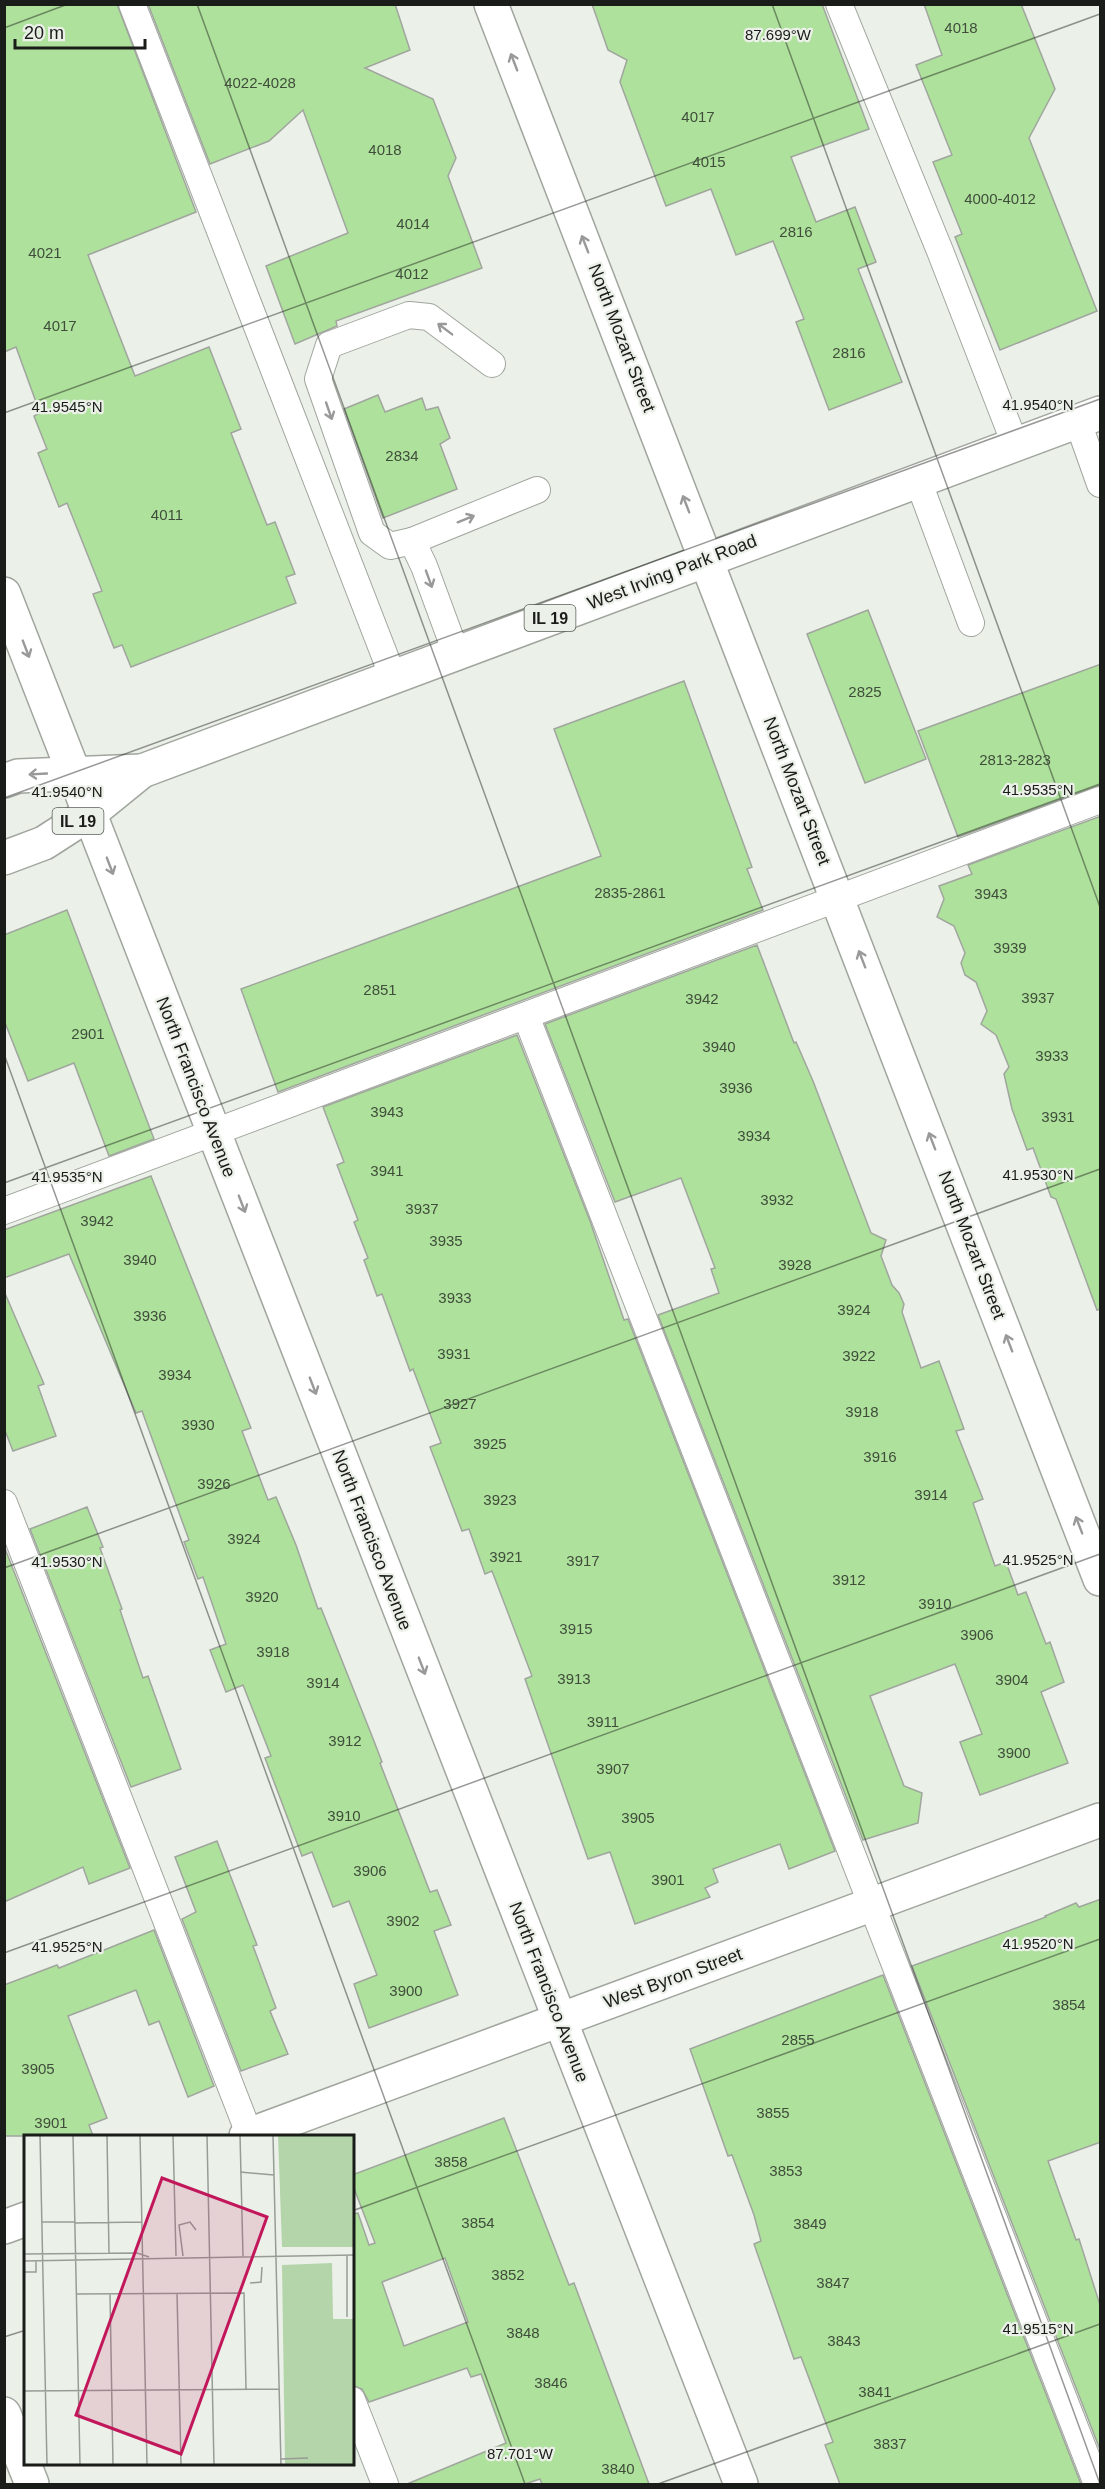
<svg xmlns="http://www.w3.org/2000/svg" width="1105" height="2489" font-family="Arial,sans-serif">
  <rect width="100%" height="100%" fill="#ebf1e9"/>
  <!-- building -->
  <g fill="#aee19c" stroke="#a0a69e" stroke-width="1.5" fill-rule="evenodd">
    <path d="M4,4H117L196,212L88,255L135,376L209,347L241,429L231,433L267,525L275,522L295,574L286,577L296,603L131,667L122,645L114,648L93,594L102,591L67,503L59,507L38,453L47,449L34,416L40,413L16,347L4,352Z"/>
    <path d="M148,4H395L410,50L365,68L433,99L456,158L448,176L482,268L336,321L337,326L295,344L266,266L348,233L303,110L269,141L210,164Z"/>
    <path d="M592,4H822L869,129L791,157L816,222L855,207L876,262L858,269L902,382L829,410L796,322L804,319L773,241L736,255L711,189L666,206L620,82L627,60L608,50Z"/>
    <path d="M924,4H1021L1055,89L1029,138L1097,311L1000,350L955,237L962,234L933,162L952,155L916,65L942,55Z"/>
    <path d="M378,395L385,412L422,398L426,410L438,407L450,438L440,444L457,489L383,518L344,409Z"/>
    <path d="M868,610L926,759L865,783L807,634Z"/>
    <path d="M1101,664V785L958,837L918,731Z"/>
    <path d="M684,681L752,867L747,869L763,910L278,1092L241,989L601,856L554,729Z"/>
    <path d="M1101,816V1309L1097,1310L1056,1199L1051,1197L1033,1148L1027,1150L1012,1109L1004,1074L1009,1067L996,1035L981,1024L987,1011L976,982L965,975L961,963L965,953L954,926L937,917L944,899L939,886L972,874L968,865Z"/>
    <path d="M67,910L154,1139L109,1156L74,1063L28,1081L4,1020V935Z"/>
    <path d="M757,945L794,1043L796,1042L813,1081L871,1233L886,1240L881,1256L892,1285L899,1293L904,1304L902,1312L921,1368L939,1361L964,1429L956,1431L983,1499L973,1503L995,1566L1006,1562L1018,1595L1026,1592L1046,1644L1050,1642L1064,1682L1041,1692L1068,1763L980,1795L960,1742L982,1734L955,1664L870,1696L904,1786L922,1793L918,1823L863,1840L658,1315L719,1293L711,1269L715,1268L681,1178L615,1202L545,1024Z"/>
    <path d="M517,1035L590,1221L624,1320L628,1319L835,1851L789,1869L780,1844L713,1869L718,1882L705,1888L710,1897L635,1924L610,1852L588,1859L525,1679L532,1676L492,1571L485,1574L469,1529L462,1531L430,1447L441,1443L413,1369L410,1371L382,1294L377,1296L364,1260L368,1258L354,1222L358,1220L337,1165L344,1162L323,1107Z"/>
    <path d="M151,1176L251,1428L242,1431L268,1500L276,1497L296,1545L318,1609L321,1608L372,1736L382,1762L380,1763L430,1892L437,1890L451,1925L434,1931L458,1995L369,2028L354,1984L377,1975L349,1901L333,1907L312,1852L302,1856L265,1758L271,1756L243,1685L226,1692L210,1650L226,1644L203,1577L198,1579L184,1542L189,1540L142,1411L136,1413L69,1254L4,1278V1230Z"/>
    <path d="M4,1291L44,1384L38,1386L56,1436L13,1451L4,1428Z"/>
    <path d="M87,1507L103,1547L100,1548L122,1609L120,1610L143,1678L148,1676L181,1769L131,1787L30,1529Z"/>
    <path d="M4,1546L130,1868L89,1884L83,1867L4,1902Z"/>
    <path d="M217,1841L257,1945L253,1946L276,2008L270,2011L288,2054L241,2071L182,1919L196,1912L175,1857Z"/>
    <path d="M1101,1899V2142L1048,2161L1076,2240L1079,2239L1101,2308V2452L912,1966L1046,1917L1045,1916L1076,1903L1079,1907Z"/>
    <path d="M154,1930L214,2086L188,2097L159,2021L149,2025L136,1990L68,2016L107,2118L89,2125L93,2136H4V1985L57,1965L59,1968Z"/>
    <path d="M883,1975L1081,2484H840L825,2445L833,2442L801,2357L794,2359L754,2244L761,2241L754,2215L732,2155L728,2156L690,2049Z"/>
    <path d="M504,2118L569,2285L574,2283L649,2484H542L540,2479L525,2484H407L506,2443L481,2374L471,2377L467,2368L369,2402L362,2389L352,2385V2214L358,2213L369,2245L375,2243L352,2183V2175ZM445,2258L468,2322L404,2346L382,2282Z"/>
  </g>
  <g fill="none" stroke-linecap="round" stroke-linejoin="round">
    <!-- service casing -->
    <g stroke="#a0a69e" stroke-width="28">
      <g id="service">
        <path d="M132,4L393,677"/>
        <path d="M839,4L940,251L1015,444"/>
        <path d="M1078,422L1100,484"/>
        <path d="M918,480L971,623"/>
        <path d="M412,541L537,490"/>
        <path d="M456,653L424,566L412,541L390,546L372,533L318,379L329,345L409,315L429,317L492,364"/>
        <path d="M526,1016L1097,2484"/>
        <path d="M4,1211L1100,800"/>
        <path d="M4,1503L250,2136"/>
        <path d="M352,2400L385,2484"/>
      </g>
    </g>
    <!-- minor casing -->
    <g stroke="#a0a69e" stroke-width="36">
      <g id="minor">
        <path d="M491,4L1100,1579"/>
        <path d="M4,594L741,2484"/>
        <path d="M246,2136L1100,1820"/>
        <path d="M4,2227L26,2219"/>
        <path d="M4,2414L32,2484"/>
      </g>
    </g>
    <!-- primary casing -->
    <g stroke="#a0a69e" stroke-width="36">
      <g id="primary">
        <path d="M4,781L18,776L142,771"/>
        <path d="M4,858L44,843L89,814L142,771L1100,413"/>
      </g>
    </g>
    <!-- service -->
    <use href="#service" stroke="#fff" stroke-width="26"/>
    <!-- minor -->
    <use href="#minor" stroke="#fff" stroke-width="33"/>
    <!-- primary -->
    <use href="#primary" stroke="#fff" stroke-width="33"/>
  </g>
  <!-- one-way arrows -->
  <defs><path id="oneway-shaft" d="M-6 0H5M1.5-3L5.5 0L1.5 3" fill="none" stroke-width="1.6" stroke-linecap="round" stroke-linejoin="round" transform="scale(1.5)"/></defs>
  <g stroke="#989998">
    <use href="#oneway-shaft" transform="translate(514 62) rotate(-111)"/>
    <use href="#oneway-shaft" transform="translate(585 244) rotate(-111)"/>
    <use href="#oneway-shaft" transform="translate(445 329) rotate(-143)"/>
    <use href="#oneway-shaft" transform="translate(329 411) rotate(71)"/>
    <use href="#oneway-shaft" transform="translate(686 504) rotate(-111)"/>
    <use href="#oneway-shaft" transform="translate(466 519) rotate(-22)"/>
    <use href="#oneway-shaft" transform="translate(429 579) rotate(70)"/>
    <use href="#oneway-shaft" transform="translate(26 649) rotate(69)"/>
    <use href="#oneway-shaft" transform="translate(38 774) rotate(177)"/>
    <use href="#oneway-shaft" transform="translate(110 866) rotate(69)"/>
    <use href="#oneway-shaft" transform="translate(862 959) rotate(-111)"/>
    <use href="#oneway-shaft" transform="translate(932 1141) rotate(-111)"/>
    <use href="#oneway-shaft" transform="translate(242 1204) rotate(69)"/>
    <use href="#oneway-shaft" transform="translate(1009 1343) rotate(-111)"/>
    <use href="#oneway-shaft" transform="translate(313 1386) rotate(69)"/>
    <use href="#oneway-shaft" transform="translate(1079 1525) rotate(-111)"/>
    <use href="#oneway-shaft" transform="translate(422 1666) rotate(69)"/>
  </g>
  <!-- ticks -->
  <path fill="none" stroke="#1a1c19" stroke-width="1.5" stroke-opacity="0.45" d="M197,4L1100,2484M772,4L1100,907M4,28L68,4M4,413L1100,14M4,798L1100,399M4,1054L525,2484M4,1183L1100,784M4,1568L1100,1169M4,1953L1100,1554M352,2211L1100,1939M4,2337L26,2330M658,2484L1100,2324"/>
  <g text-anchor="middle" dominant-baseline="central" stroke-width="4.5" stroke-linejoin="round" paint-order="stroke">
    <!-- number labels -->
    <g font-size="15" fill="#3f4d3a">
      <text x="961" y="27">4018</text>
      <text x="260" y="82">4022-4028</text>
      <text x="698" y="116">4017</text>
      <text x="385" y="149">4018</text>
      <text x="709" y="161">4015</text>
      <text x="1000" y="198">4000-4012</text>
      <text x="413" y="223">4014</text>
      <text x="796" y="231">2816</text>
      <text x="45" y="252">4021</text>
      <text x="412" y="273">4012</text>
      <text x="60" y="325">4017</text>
      <text x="849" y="352">2816</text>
      <text x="402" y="455">2834</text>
      <text x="167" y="514">4011</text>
      <text x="865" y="691">2825</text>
      <text x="1015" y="759">2813-2823</text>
      <text x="630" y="892">2835-2861</text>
      <text x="991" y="893">3943</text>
      <text x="1010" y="947">3939</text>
      <text x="380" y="989">2851</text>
      <text x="1038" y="997">3937</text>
      <text x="702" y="998">3942</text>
      <text x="88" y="1033">2901</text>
      <text x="719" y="1046">3940</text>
      <text x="1052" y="1055">3933</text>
      <text x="736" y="1087">3936</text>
      <text x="387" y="1111">3943</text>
      <text x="1058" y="1116">3931</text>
      <text x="754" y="1135">3934</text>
      <text x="387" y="1170">3941</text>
      <text x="777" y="1199">3932</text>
      <text x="422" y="1208">3937</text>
      <text x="97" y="1220">3942</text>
      <text x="446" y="1240">3935</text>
      <text x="140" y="1259">3940</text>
      <text x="795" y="1264">3928</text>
      <text x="455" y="1297">3933</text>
      <text x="854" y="1309">3924</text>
      <text x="150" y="1315">3936</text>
      <text x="454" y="1353">3931</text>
      <text x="859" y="1355">3922</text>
      <text x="175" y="1374">3934</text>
      <text x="460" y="1403">3927</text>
      <text x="862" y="1411">3918</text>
      <text x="198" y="1424">3930</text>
      <text x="490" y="1443">3925</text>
      <text x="880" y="1456">3916</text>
      <text x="214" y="1483">3926</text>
      <text x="931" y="1494">3914</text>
      <text x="500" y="1499">3923</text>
      <text x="244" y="1538">3924</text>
      <text x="506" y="1556">3921</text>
      <text x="583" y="1560">3917</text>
      <text x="849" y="1579">3912</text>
      <text x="262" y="1596">3920</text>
      <text x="935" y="1603">3910</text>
      <text x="576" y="1628">3915</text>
      <text x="977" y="1634">3906</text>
      <text x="273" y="1651">3918</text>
      <text x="574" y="1678">3913</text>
      <text x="1012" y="1679">3904</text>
      <text x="323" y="1682">3914</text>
      <text x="603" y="1721">3911</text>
      <text x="345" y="1740">3912</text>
      <text x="1014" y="1752">3900</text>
      <text x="613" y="1768">3907</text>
      <text x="344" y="1815">3910</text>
      <text x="638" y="1817">3905</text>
      <text x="370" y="1870">3906</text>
      <text x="668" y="1879">3901</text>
      <text x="403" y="1920">3902</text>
      <text x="406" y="1990">3900</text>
      <text x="1069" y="2004">3854</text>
      <text x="798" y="2039">2855</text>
      <text x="38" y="2068">3905</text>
      <text x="773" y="2112">3855</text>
      <text x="51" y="2122">3901</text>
      <text x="451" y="2161">3858</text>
      <text x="786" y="2170">3853</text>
      <text x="478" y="2222">3854</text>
      <text x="810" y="2223">3849</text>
      <text x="508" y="2274">3852</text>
      <text x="833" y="2282">3847</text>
      <text x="523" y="2332">3848</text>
      <text x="844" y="2340">3843</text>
      <text x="551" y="2382">3846</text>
      <text x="875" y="2391">3841</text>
      <text x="890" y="2443">3837</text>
      <text x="618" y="2468">3840</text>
    </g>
    <!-- shield labels -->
    <g fill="#ebf1e9" stroke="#595c57" stroke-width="1.5">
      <rect x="524.5" y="605" width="51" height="26" rx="4.5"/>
      <rect x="52.5" y="808" width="51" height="26" rx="4.5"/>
    </g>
    <g font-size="16" font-weight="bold" fill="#1a1c19">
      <text x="550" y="618">IL 19</text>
      <text x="78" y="821">IL 19</text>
    </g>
    <!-- street labels -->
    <g font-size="18" fill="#1a1c19" stroke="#ebf1e9">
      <text transform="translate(622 338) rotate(69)">North Mozart Street</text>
      <text transform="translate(672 572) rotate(-21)">West Irving Park Road</text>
      <text transform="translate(797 791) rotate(69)">North Mozart Street</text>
      <text transform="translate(196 1087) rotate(69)">North Francisco Avenue</text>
      <text transform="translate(972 1245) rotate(69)">North Mozart Street</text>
      <text transform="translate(372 1540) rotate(69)">North Francisco Avenue</text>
      <text transform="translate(673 1978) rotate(-20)">West Byron Street</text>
      <text transform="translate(549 1992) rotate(69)">North Francisco Avenue</text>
    </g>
  </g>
  <!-- overview -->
  <g transform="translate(24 2135)">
    <rect width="330" height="330" fill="#ebf1e9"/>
    <path d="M254,0H330V112H258ZM308,128L309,184H330V330H261L258,130Z" fill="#b4d4a9"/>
    <path fill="none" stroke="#979c96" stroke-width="1.5" d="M16,0L23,330M49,0L56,330M83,0L85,118M116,0L123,330M149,0L152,121M183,0L190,330M216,0L219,121M249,0L257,330M216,37L250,40M18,87H51M51,88L118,87M0,119L113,118L125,122M159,121L155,90L166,87L172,95M0,126L330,120M0,137H12V126M226,148L237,147L238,132M153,158L157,330M52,159L220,158L222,254M86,159L89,330M323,182V120M0,256L255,254M257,324L284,323"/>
    <path fill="#c2185b" fill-opacity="0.15" stroke="#c2185b" stroke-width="3" d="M138,43L243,82L157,319L52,280Z"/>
    <rect width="330" height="330" fill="none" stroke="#1a1c19" stroke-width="3"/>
  </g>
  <g font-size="15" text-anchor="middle" fill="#1a1c19" stroke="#ebf1e9" stroke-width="4.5" stroke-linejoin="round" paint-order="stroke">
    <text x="778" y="40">87.699°W</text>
    <text x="1038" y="410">41.9540°N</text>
    <text x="67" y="412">41.9545°N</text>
    <text x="1038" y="795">41.9535°N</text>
    <text x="67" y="797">41.9540°N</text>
    <text x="1038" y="1180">41.9530°N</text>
    <text x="67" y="1182">41.9535°N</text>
    <text x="1038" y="1565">41.9525°N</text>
    <text x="67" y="1567">41.9530°N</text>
    <text x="1038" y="1949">41.9520°N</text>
    <text x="67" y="1952">41.9525°N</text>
    <text x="1038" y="2334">41.9515°N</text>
    <text x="520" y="2459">87.701°W</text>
  </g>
  <!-- border -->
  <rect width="1105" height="2489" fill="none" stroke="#1a1c19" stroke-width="12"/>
  <!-- scale -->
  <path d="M15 39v9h130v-9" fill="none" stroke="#1a1c19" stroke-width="3"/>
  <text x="24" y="39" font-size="18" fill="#1a1c19" stroke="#ebf1e9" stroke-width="4.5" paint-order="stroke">20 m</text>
</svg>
